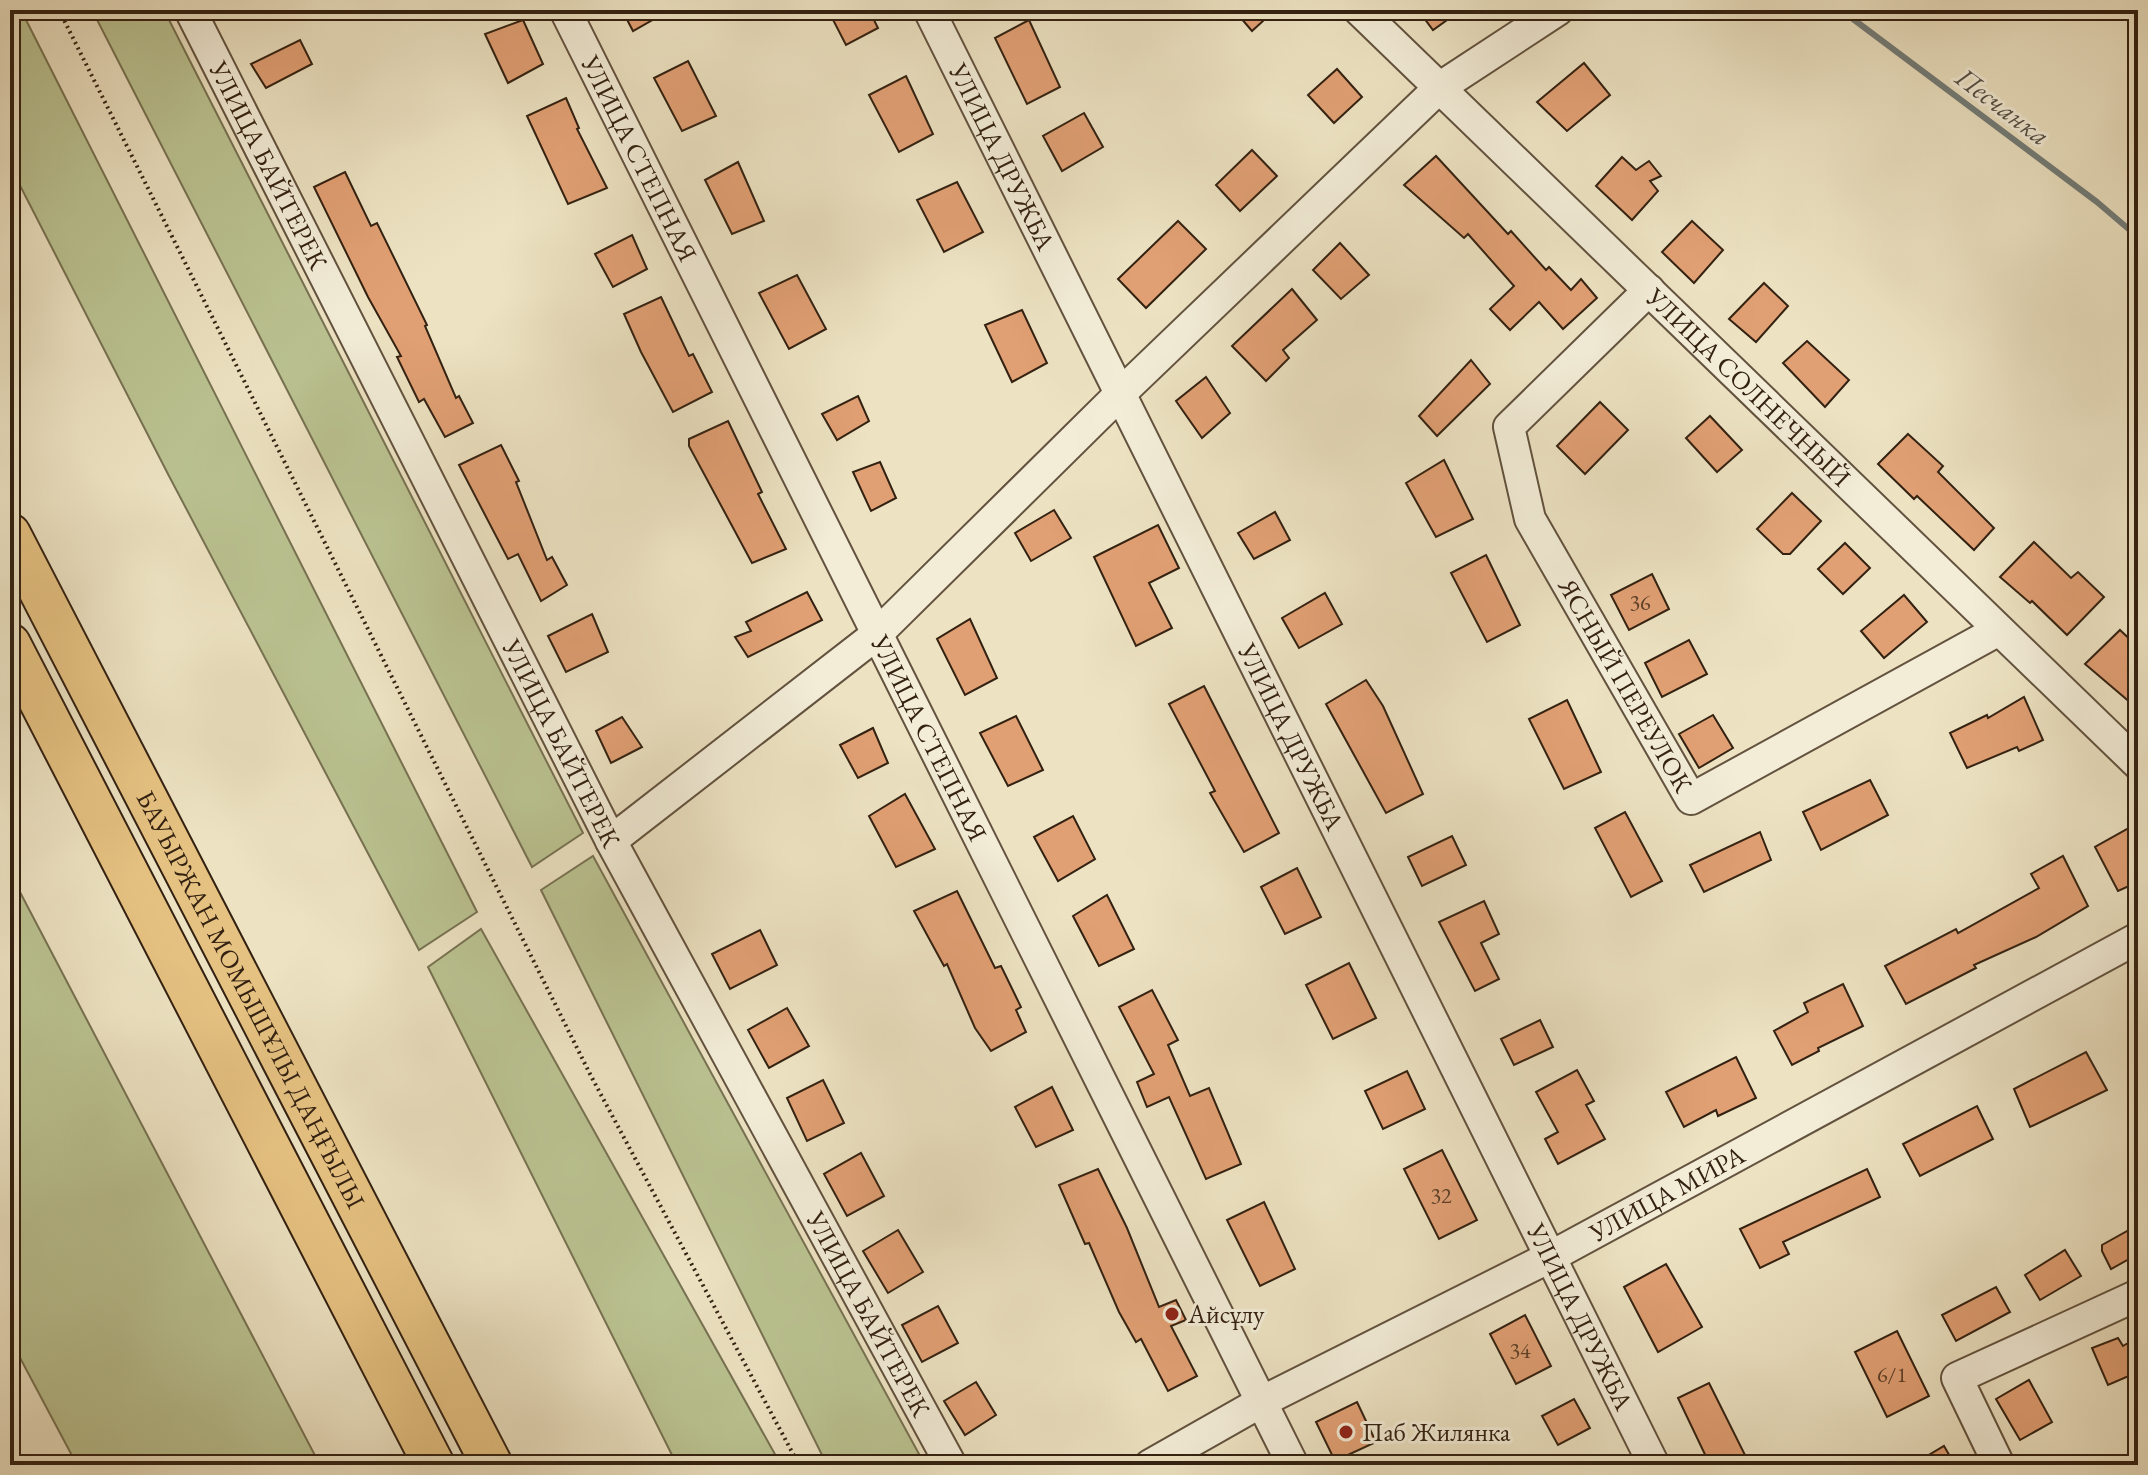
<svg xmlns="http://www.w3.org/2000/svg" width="2148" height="1475" font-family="'EB Garamond',serif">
  <rect width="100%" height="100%" fill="#ede3c3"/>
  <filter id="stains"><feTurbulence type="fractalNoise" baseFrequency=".0025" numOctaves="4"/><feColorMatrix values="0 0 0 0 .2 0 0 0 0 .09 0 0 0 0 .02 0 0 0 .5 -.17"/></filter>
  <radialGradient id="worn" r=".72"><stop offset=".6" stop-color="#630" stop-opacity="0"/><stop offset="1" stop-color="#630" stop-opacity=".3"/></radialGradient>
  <!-- green -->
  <g fill="#bbc392" stroke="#777252" stroke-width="2">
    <path d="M10,10H21L477,912L419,950L169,476L10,166Z"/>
    <path d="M92,10H164L583,833L532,867Z"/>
    <path d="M593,856L925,1465H827L541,890Z"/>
    <path d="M10,873L320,1465H77L10,1339Z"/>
    <path d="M481,929L781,1465H677L428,967Z"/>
  </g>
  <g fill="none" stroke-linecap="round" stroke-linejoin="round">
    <!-- stream -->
    <path stroke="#737d79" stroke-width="6" d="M1841,10L2097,202L2138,237"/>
  </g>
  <!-- building -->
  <g fill="#e1a074" stroke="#332111" stroke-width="2">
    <path d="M622,10H670L633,31Z"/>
    <path d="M828,10H869L878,28L846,45Z"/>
    <path d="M1234,10H1275L1252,31Z"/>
    <path d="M1418,10H1461L1433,30Z"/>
    <path d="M523,20L543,64L508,83L485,34Z"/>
    <path d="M1029,20L1060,87L1027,104L995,38Z"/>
    <path d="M300,40L312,64L266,88L251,64Z"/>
    <path d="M688,61L716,116L682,131L654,78Z"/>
    <path d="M1584,63L1610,95L1567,131L1537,102Z"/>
    <path d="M1337,69L1362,97L1334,123L1308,95Z"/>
    <path d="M906,76L933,134L899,152L869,95Z"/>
    <path d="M566,98L579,128L577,129L607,188L568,204L527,116Z"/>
    <path d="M1084,113L1103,147L1062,171L1043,136Z"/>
    <path d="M1252,150L1277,176L1240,211L1216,185Z"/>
    <path d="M1436,156L1508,234L1511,231L1546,270L1549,267L1571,290L1581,279L1597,298L1563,329L1539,302L1510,330L1490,309L1514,286L1468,234L1464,238L1404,185Z"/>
    <path d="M1622,157L1636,170L1649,161L1661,176L1650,181L1658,191L1632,220L1596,186Z"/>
    <path d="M738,162L764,221L732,234L705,180Z"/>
    <path d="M345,172L371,226L377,223L427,325L425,326L456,398L459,396L473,423L445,437L424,399L419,402L397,357L401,356L368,297L314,187Z"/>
    <path d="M957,182L983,232L944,252L917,200Z"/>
    <path d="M1178,221L1206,249L1146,308L1118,279Z"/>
    <path d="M1692,221L1723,250L1694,283L1662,252Z"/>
    <path d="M632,235L647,269L613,287L595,254Z"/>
    <path d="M1340,243L1369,275L1341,299L1313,270Z"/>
    <path d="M797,275L826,329L789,349L759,293Z"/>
    <path d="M1764,283L1788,306L1756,342L1729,319Z"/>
    <path d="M1292,289L1317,320L1283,350L1289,358L1266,381L1232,346Z"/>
    <path d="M661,297L689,356L693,354L712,392L673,412L641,352L624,314Z"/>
    <path d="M1022,310L1047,363L1012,382L985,325Z"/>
    <path d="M1807,341L1849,380L1825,407L1783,363Z"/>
    <path d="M1471,360L1490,384L1437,436L1419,416Z"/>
    <path d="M1206,377L1230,413L1202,438L1176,401Z"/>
    <path d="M858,396L869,421L837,440L822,414Z"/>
    <path d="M1600,402L1628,430L1585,474L1557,446Z"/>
    <path d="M1710,416L1742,450L1717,472L1686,438Z"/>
    <path d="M728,421L762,492L758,494L786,549L752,563L689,446V439Z"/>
    <path d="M1908,434L1943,466L1938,472L1994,528L1974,550L1917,496L1914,499L1878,464Z"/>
    <path d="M501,445L519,481L516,482L547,560L552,557L567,585L541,601L518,554L508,559L459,465Z"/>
    <path d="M1444,460L1473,519L1436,537L1406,483Z"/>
    <path d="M880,462L896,498L871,511L853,472Z"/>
    <path d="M1792,493L1821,521L1790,554H1783L1757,529Z"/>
    <path d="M1054,510L1071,538L1031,561L1015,533Z"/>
    <path d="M1275,512L1290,540L1254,559L1238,533Z"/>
    <path d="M1158,525L1179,568L1149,583L1172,628L1136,646L1094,557Z"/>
    <path d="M2034,542L2071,578L2078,572L2104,597L2067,635L2032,601L2030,603L2000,577Z"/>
    <path d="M1845,543L1870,568L1843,594L1818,569Z"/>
    <path d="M1486,555L1520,625L1487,642L1451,573Z"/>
    <path d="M1652,574L1669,609L1629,630L1611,595Z"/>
    <path d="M807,592L822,620L748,657L735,637L751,631L746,622Z"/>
    <path d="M1325,593L1342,624L1299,648L1282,618Z"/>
    <path d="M1904,595L1927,622L1884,658L1861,631Z"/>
    <path d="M592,614L608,652L566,672L548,636Z"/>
    <path d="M970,619L997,678L965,695L937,639Z"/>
    <path d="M2120,630L2138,647V709L2085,664Z"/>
    <path d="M1689,640L1707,674L1662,697L1645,663Z"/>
    <path d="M1366,680L1383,706L1423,794L1386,813L1326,704Z"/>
    <path d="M1204,686L1279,833L1244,852L1210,793L1215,791L1169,704Z"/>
    <path d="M2024,697L2043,740L2019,751L2017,747L1967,768L1950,733L1987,715L1988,718Z"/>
    <path d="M1567,700L1601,772L1564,789L1529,719Z"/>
    <path d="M1713,715L1733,748L1699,768L1679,734Z"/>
    <path d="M1016,716L1043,770L1008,786L980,733Z"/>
    <path d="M622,717L642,747L611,763L596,731Z"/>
    <path d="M873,728L888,763L858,778L840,745Z"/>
    <path d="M1870,780L1888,815L1821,850L1803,812Z"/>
    <path d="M905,794L935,849L896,867L869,816Z"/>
    <path d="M1625,812L1662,881L1631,897L1595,828Z"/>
    <path d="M1073,816L1095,859L1058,881L1034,837Z"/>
    <path d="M2129,828L2138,847V882L2118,891L2095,847Z"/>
    <path d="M1760,832L1771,860L1704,892L1690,865Z"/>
    <path d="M1452,836L1466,865L1422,886L1408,857Z"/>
    <path d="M2063,856L2088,906L2036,937L1974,965L1976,968L1906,1004L1885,966L1956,929L1958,933L2039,888L2031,874Z"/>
    <path d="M1297,868L1321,917L1285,934L1261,887Z"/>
    <path d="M957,891L995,968L1001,966L1021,1007L1016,1010L1026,1032L991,1051L975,1028L947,964L944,966L914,911Z"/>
    <path d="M1107,895L1134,949L1099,966L1073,916Z"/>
    <path d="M1484,901L1499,934L1481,943L1499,979L1475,991L1439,922Z"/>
    <path d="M760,930L777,965L730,989L712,954Z"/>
    <path d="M1349,963L1376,1018L1333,1039L1306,985Z"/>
    <path d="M1843,984L1863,1026L1818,1048L1819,1051L1792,1065L1774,1031L1808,1012L1804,1003Z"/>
    <path d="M1152,990L1178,1040L1168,1045L1190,1096L1209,1088L1241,1164L1206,1179L1169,1097L1147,1107L1137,1082L1154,1074L1119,1007Z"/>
    <path d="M787,1008L809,1046L769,1068L748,1030Z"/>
    <path d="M1540,1020L1553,1047L1514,1065L1501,1039Z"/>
    <path d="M2086,1052L2107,1090L2030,1127L2014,1089Z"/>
    <path d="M1736,1057L1756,1098L1718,1116L1716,1110L1684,1127L1666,1092Z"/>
    <path d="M1577,1070L1594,1101L1586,1105L1605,1139L1558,1164L1545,1139L1558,1132L1536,1092Z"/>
    <path d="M1407,1071L1425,1109L1383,1129L1365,1091Z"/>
    <path d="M823,1080L844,1123L807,1141L787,1098Z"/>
    <path d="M1052,1087L1073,1130L1036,1147L1015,1107Z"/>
    <path d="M1977,1106L1993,1139L1920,1176L1903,1144Z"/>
    <path d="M1442,1150L1477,1220L1439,1239L1404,1169Z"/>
    <path d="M861,1153L884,1196L847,1216L824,1174Z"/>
    <path d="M1098,1169L1127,1228L1159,1307L1176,1300L1186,1320L1171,1326L1197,1376L1168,1391L1141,1339L1136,1342L1119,1312L1089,1243L1085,1244L1059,1185Z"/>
    <path d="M1867,1169L1880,1197L1783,1242L1789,1254L1760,1268L1740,1229Z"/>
    <path d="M1264,1202L1295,1269L1260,1286L1227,1220Z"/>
    <path d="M2138,1225V1254L2111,1269L2102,1251V1245Z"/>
    <path d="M898,1230L923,1272L888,1293L863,1251Z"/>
    <path d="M2065,1250L2081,1276L2040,1300L2025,1275Z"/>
    <path d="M1666,1264L1702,1327L1658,1352L1624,1287Z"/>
    <path d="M1996,1287L2010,1312L1956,1341L1942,1315Z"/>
    <path d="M938,1306L958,1343L922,1362L902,1325Z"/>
    <path d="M1525,1315L1551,1366L1516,1384L1490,1334Z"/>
    <path d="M1897,1331L1929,1396L1887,1417L1855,1352Z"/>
    <path d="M2138,1337V1372L2108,1385L2092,1348L2118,1338L2123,1346Z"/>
    <path d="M2029,1380L2052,1422L2020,1440L1996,1399Z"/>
    <path d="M976,1382L996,1415L965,1435L944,1401Z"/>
    <path d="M1709,1383L1745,1455L1725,1465H1710L1678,1398Z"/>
    <path d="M1574,1399L1590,1428L1558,1445L1542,1416Z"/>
    <path d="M1357,1402L1376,1442L1335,1461L1316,1422Z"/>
    <path d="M1944,1446L1955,1465H1912Z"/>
  </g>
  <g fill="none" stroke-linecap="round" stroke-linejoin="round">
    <!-- minor casing -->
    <g stroke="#62523e" stroke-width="34">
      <g id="minor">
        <path id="s1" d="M190,10L611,841L951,1465"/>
        <path id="s2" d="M565,10L1293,1465"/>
        <path id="s3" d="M929,10L1654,1465"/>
        <path id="s4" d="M1359,10L2138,764"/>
        <path id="s5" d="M1649,290L1509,427L1530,519L1691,799L1997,631"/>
        <path d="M611,841L876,635L1121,393L1439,88L1558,10"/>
        <path id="s6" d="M1150,1465L1261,1402L1550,1257L2138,938"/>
        <path d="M1999,1465L1957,1378L2138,1295"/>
      </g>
    </g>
    <!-- major casing -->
    <g stroke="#332111" stroke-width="44">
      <g id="major">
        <path id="s7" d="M10,534L492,1465"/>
        <path d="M10,644L434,1465"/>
      </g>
    </g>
    <!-- path -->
    <path stroke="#332111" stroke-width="4" stroke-dasharray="2 4" stroke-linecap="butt" d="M59,10L591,1076L799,1465"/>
    <!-- minor -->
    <use href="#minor" stroke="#f3edd8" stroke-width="30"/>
    <!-- major -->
    <use href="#major" stroke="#e6c282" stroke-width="40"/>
  </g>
  <!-- markers -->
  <g fill="#8f2418" stroke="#f3edd8" stroke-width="3">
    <circle cx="1172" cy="1314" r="8"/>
    <circle cx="1346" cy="1432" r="8"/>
  </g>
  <g text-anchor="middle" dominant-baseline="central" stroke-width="6" stroke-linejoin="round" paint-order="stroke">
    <!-- number labels -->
    <g font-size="22" fill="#5e412a">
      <text x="1640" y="602">36</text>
      <text x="1441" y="1195">32</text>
      <text x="1520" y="1350">34</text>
      <text x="1892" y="1374">6/1</text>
    </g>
    <!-- street labels -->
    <g font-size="26" fill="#332111" stroke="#f3edd8">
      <text stroke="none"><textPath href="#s3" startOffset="164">УЛИЦА ДРУЖБА</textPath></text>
      <text stroke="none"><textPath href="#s2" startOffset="166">УЛИЦА СТЕПНАЯ</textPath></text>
      <text stroke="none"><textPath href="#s1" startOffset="174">УЛИЦА БАЙТЕРЕК</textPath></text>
      <text stroke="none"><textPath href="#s4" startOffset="542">УЛИЦА СОЛНЕЧНЫЙ</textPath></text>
      <text stroke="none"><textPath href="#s5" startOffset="482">ЯСНЫЙ ПЕРЕУЛОК</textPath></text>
      <text stroke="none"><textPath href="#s3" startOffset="812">УЛИЦА ДРУЖБА</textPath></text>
      <text stroke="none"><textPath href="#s2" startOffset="814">УЛИЦА СТЕПНАЯ</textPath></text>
      <text stroke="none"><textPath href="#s1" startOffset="822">УЛИЦА БАЙТЕРЕК</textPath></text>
      <text stroke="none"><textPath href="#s7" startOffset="524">БАУЫРЖАН МОМЫШҰЛЫ ДАҢҒЫЛЫ</textPath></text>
      <text stroke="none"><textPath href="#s6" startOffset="584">УЛИЦА МИРА</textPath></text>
      <text stroke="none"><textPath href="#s1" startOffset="1470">УЛИЦА БАЙТЕРЕК</textPath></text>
      <text stroke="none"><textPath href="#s3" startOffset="1460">УЛИЦА ДРУЖБА</textPath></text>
    </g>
    <!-- poi labels -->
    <g font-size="26" fill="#332111" stroke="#f3edd8" text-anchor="start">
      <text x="1188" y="1314">Айсұлу</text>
      <text x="1362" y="1432">Паб Жилянка</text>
    </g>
    <!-- water labels -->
    <g font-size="28" font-style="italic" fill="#534f45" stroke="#f3edd8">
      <text transform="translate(2003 106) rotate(37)">Песчанка</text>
    </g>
  </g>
  <!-- margin -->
  <rect width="2148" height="1475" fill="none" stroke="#ede3c3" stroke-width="40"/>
  <rect x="12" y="12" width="2124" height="1451" fill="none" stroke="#332111" stroke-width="4"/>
  <rect x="20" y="20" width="2108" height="1435" fill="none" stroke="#332111" stroke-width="2"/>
  <rect width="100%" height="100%" filter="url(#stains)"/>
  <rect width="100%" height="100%" fill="url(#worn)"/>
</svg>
